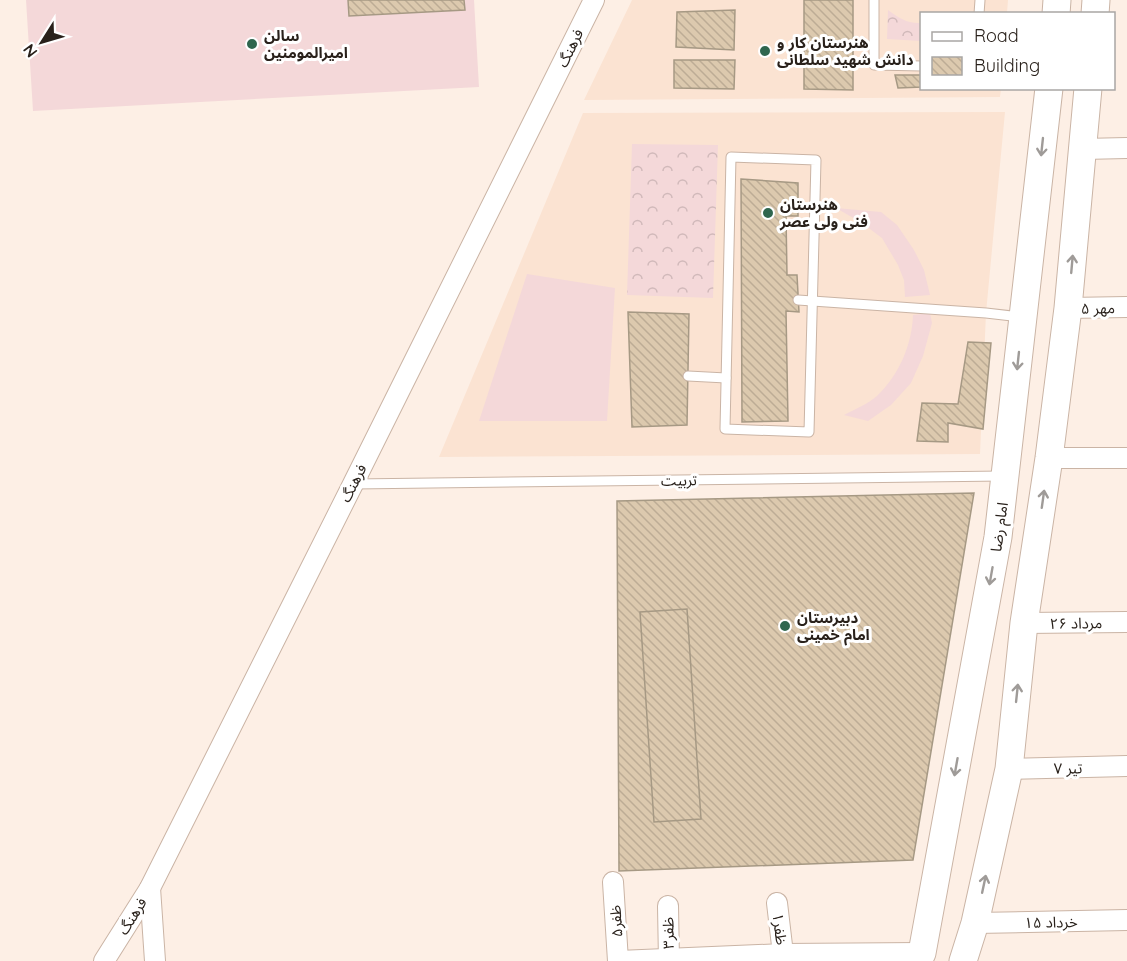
<svg xmlns="http://www.w3.org/2000/svg" width="1127" height="961" font-family="Quicksand,'Noto Sans Arabic',sans-serif">
  <defs>
    <pattern id="forest-crowns" width="20" height="18" patternUnits="userSpaceOnUse" patternTransform="scale(1.5)"><rect width="20" height="18" fill="#f4d8d9"/><path d="M2 6a3 3 0 1 1 6 0M12 15a3 3 0 1 1 6 0" fill="none" stroke="#d1b9ba"/></pattern>
    <pattern id="building-back-hatch" width="6" height="6" patternUnits="userSpaceOnUse" patternTransform="scale(1.5)"><rect width="6" height="6" fill="#dcc9ae"/><path d="M-1 5l2 2M0 0l6 6M5-1l2 2" fill="none" stroke="#bdac95"/></pattern>
  </defs>
  <rect width="100%" height="100%" fill="#fdefe5"/>
  <!-- built -->
  <g fill="#fbe3d2">
    <path d="M632,0H1008L1007,13L922,14V88L1001,89L1000,97L584,100Z"/>
    <path d="M1005,112L986,313L980,454L439,457L583,113Z"/>
  </g>
  <!-- grass -->
  <g fill="#f4d8d9">
    <path d="M26,0H474L479,87L33,111Z"/>
    <path d="M836,208L881,212L897,225L914,250L924,270L930,295L905,297L904,280L898,265L882,238L862,223Z"/>
    <path d="M527,274L615,288L607,421H479Z"/>
    <path d="M930,313L932,323L923,356L911,383L891,405L868,421L844,415C855,409 868,404 877,396C899,375 912,345 913,315Z"/>
  </g>
  <!-- forest -->
  <g fill="url(#forest-crowns)">
    <path d="M888,10C899,18 908,24 921,23V41L887,39Z"/>
    <path d="M632,144L718,145L713,298L627,295Z"/>
  </g>
  <!-- building -->
  <g fill="url(#building-back-hatch)" stroke="#a69984" stroke-width="1.5">
    <path d="M348,0H464L465,10L349,16Z"/>
    <path d="M804,0H853V90L804,89Z"/>
    <path d="M735,10L734,50L676,47L677,12Z"/>
    <path d="M674,60H735L734,89L674,88Z"/>
    <path d="M895,75H922V87L898,88Z"/>
    <path d="M741,179L798,183V216H786L787,275H797L799,312L786,311L788,421L742,422Z"/>
    <path d="M628,312L689,314L687,425L632,427Z"/>
    <path d="M968,342L991,343L983,429L948,423V442L917,441L922,403L958,404Z"/>
    <path d="M974,493L913,860L619,871L617,501Z"/>
    <path d="M687,609L701,819L654,822L640,612Z"/>
  </g>
  <g fill="none" stroke-linecap="round" stroke-linejoin="round">
    <!-- lane casing -->
    <g stroke="#cab4a5" stroke-width="11">
      <g id="lane">
        <path d="M874,0V65L922,66"/>
        <path d="M979,14L980,0"/>
        <path d="M731,157L816,160L809,432L725,429Z"/>
        <path d="M798,300L986,313L1021,317"/>
        <path d="M688,376L726,378"/>
        <path d="M354,484L1003,476"/>
      </g>
    </g>
    <!-- street casing -->
    <g stroke="#cab4a5" stroke-width="22">
      <g id="street">
        <path d="M1083,149L1127,148"/>
        <path d="M1068,308L1127,307"/>
        <path d="M1049,458H1127"/>
        <path d="M1024,623L1127,622"/>
        <path d="M1009,769L1127,766"/>
        <path d="M613,882L618,961"/>
        <path d="M150,888L155,961"/>
        <path d="M777,903L783,954"/>
        <path d="M668,906L669,961"/>
        <path d="M975,923L1127,920"/>
        <path d="M104,961L150,888L353,484L594,0"/>
        <path d="M619,961L783,954L922,953"/>
      </g>
    </g>
    <!-- secondary casing -->
    <g stroke="#cab4a5" stroke-width="29">
      <g id="secondary">
        <path d="M1056,14L1057,0"/>
        <path d="M1095,14L1096,0"/>
        <path d="M918,961L922,953L998,537L1049,88"/>
        <path d="M963,961L975,923L1009,769L1024,623L1049,458L1068,308L1088,88"/>
      </g>
    </g>
    <!-- lane -->
    <use href="#lane" stroke="#fff" stroke-width="9"/>
    <!-- street -->
    <use href="#street" stroke="#fff" stroke-width="20"/>
    <!-- secondary -->
    <use href="#secondary" stroke="#fff" stroke-width="27"/>
  </g>
  <!-- one-way arrows -->
  <defs><path id="oneway-shaft" d="M-6 0H5M1.5-3L5.5 0L1.5 3" fill="none" stroke-width="1.6" stroke-linecap="round" stroke-linejoin="round" transform="scale(1.5)"/></defs>
  <g stroke="#9f9b98">
    <use href="#oneway-shaft" transform="translate(1042 147) rotate(96)"/>
    <use href="#oneway-shaft" transform="translate(1072 264) rotate(-85)"/>
    <use href="#oneway-shaft" transform="translate(1018 361) rotate(96)"/>
    <use href="#oneway-shaft" transform="translate(1043 499) rotate(-82)"/>
    <use href="#oneway-shaft" transform="translate(991 576) rotate(100)"/>
    <use href="#oneway-shaft" transform="translate(1017 693) rotate(-84)"/>
    <use href="#oneway-shaft" transform="translate(956 767) rotate(100)"/>
    <use href="#oneway-shaft" transform="translate(984 884) rotate(-78)"/>
  </g>
  <!-- markers -->
  <g fill="#2f664e" stroke="#fff" stroke-width="2">
    <circle cx="252" cy="44" r="6"/>
    <circle cx="765" cy="51" r="6"/>
    <circle cx="768" cy="213" r="6"/>
    <circle cx="785" cy="626" r="6"/>
  </g>
  <g text-anchor="middle" dominant-baseline="central" stroke-width="6" stroke-linejoin="round" paint-order="stroke">
    <!-- poi labels -->
    <g font-size="15" font-weight="bold" fill="#29211b" stroke="#fff" text-anchor="start">
      <text x="264" y="35">سالن<tspan x="264" dy="17">امیرالمومنین</tspan></text>
      <text x="777" y="42">هنرستان کار و<tspan x="777" dy="17">دانش شهید سلطانی</tspan></text>
      <text x="780" y="204">هنرستان<tspan x="780" dy="17">فنی ولی عصر</tspan></text>
      <text x="797" y="617">دبیرستان<tspan x="797" dy="17">امام خمینی</tspan></text>
    </g>
    <!-- street labels -->
    <g font-size="15" fill="#29211b" stroke="#fff">
      <text transform="translate(570 48) rotate(-64)">فرهنگ</text>
      <text transform="translate(1098 308) rotate(-1)">۵ مهر</text>
      <text transform="translate(679 480) rotate(-1)">تربیت</text>
      <text transform="translate(353 483) rotate(-63)">فرهنگ</text>
      <text transform="translate(999 527) rotate(-82)">امام رضا</text>
      <text transform="translate(1076 623) rotate(-1)">۲۶ مرداد</text>
      <text transform="translate(1068 768) rotate(-1)">۷ تیر</text>
      <text transform="translate(132 916) rotate(-58)">فرهنگ</text>
      <text transform="translate(616 921) rotate(-94)">ظفر۵</text>
      <text transform="translate(1051 922) rotate(-1)">۱۵ خرداد</text>
      <text transform="translate(780 929) rotate(83)">ظفر۱</text>
      <text transform="translate(668 933) rotate(-91)">ظفر۳</text>
    </g>
  </g>
  <!-- legend -->
  <rect x="920" y="12" width="195" height="78" fill="#ffffff" stroke="#a9a6a4" stroke-width="1.5"/>
  <rect x="932" y="32" width="30" height="9" fill="#ffffff" stroke="#a9a6a4" stroke-width="1.5"/>
  <text x="974" y="42" font-size="18" fill="#29211b">Road</text>
  <rect x="932" y="57" width="30" height="18" fill="url(#building-back-hatch)" stroke="#a9a6a4" stroke-width="1.5"/>
  <text x="974" y="72" font-size="18" fill="#29211b">Building</text>
  <!-- north arrow -->
  <g transform="translate(42 42) rotate(233)" stroke="#ffffff" stroke-width="4.5" paint-order="stroke">
  <path d="M0-4.5L10 22L0 15L-10 22Z" fill="#29211b"/>
  <text y="-9" font-size="16" font-weight="bold" text-anchor="middle" fill="#29211b">N</text>
  </g>
</svg>
